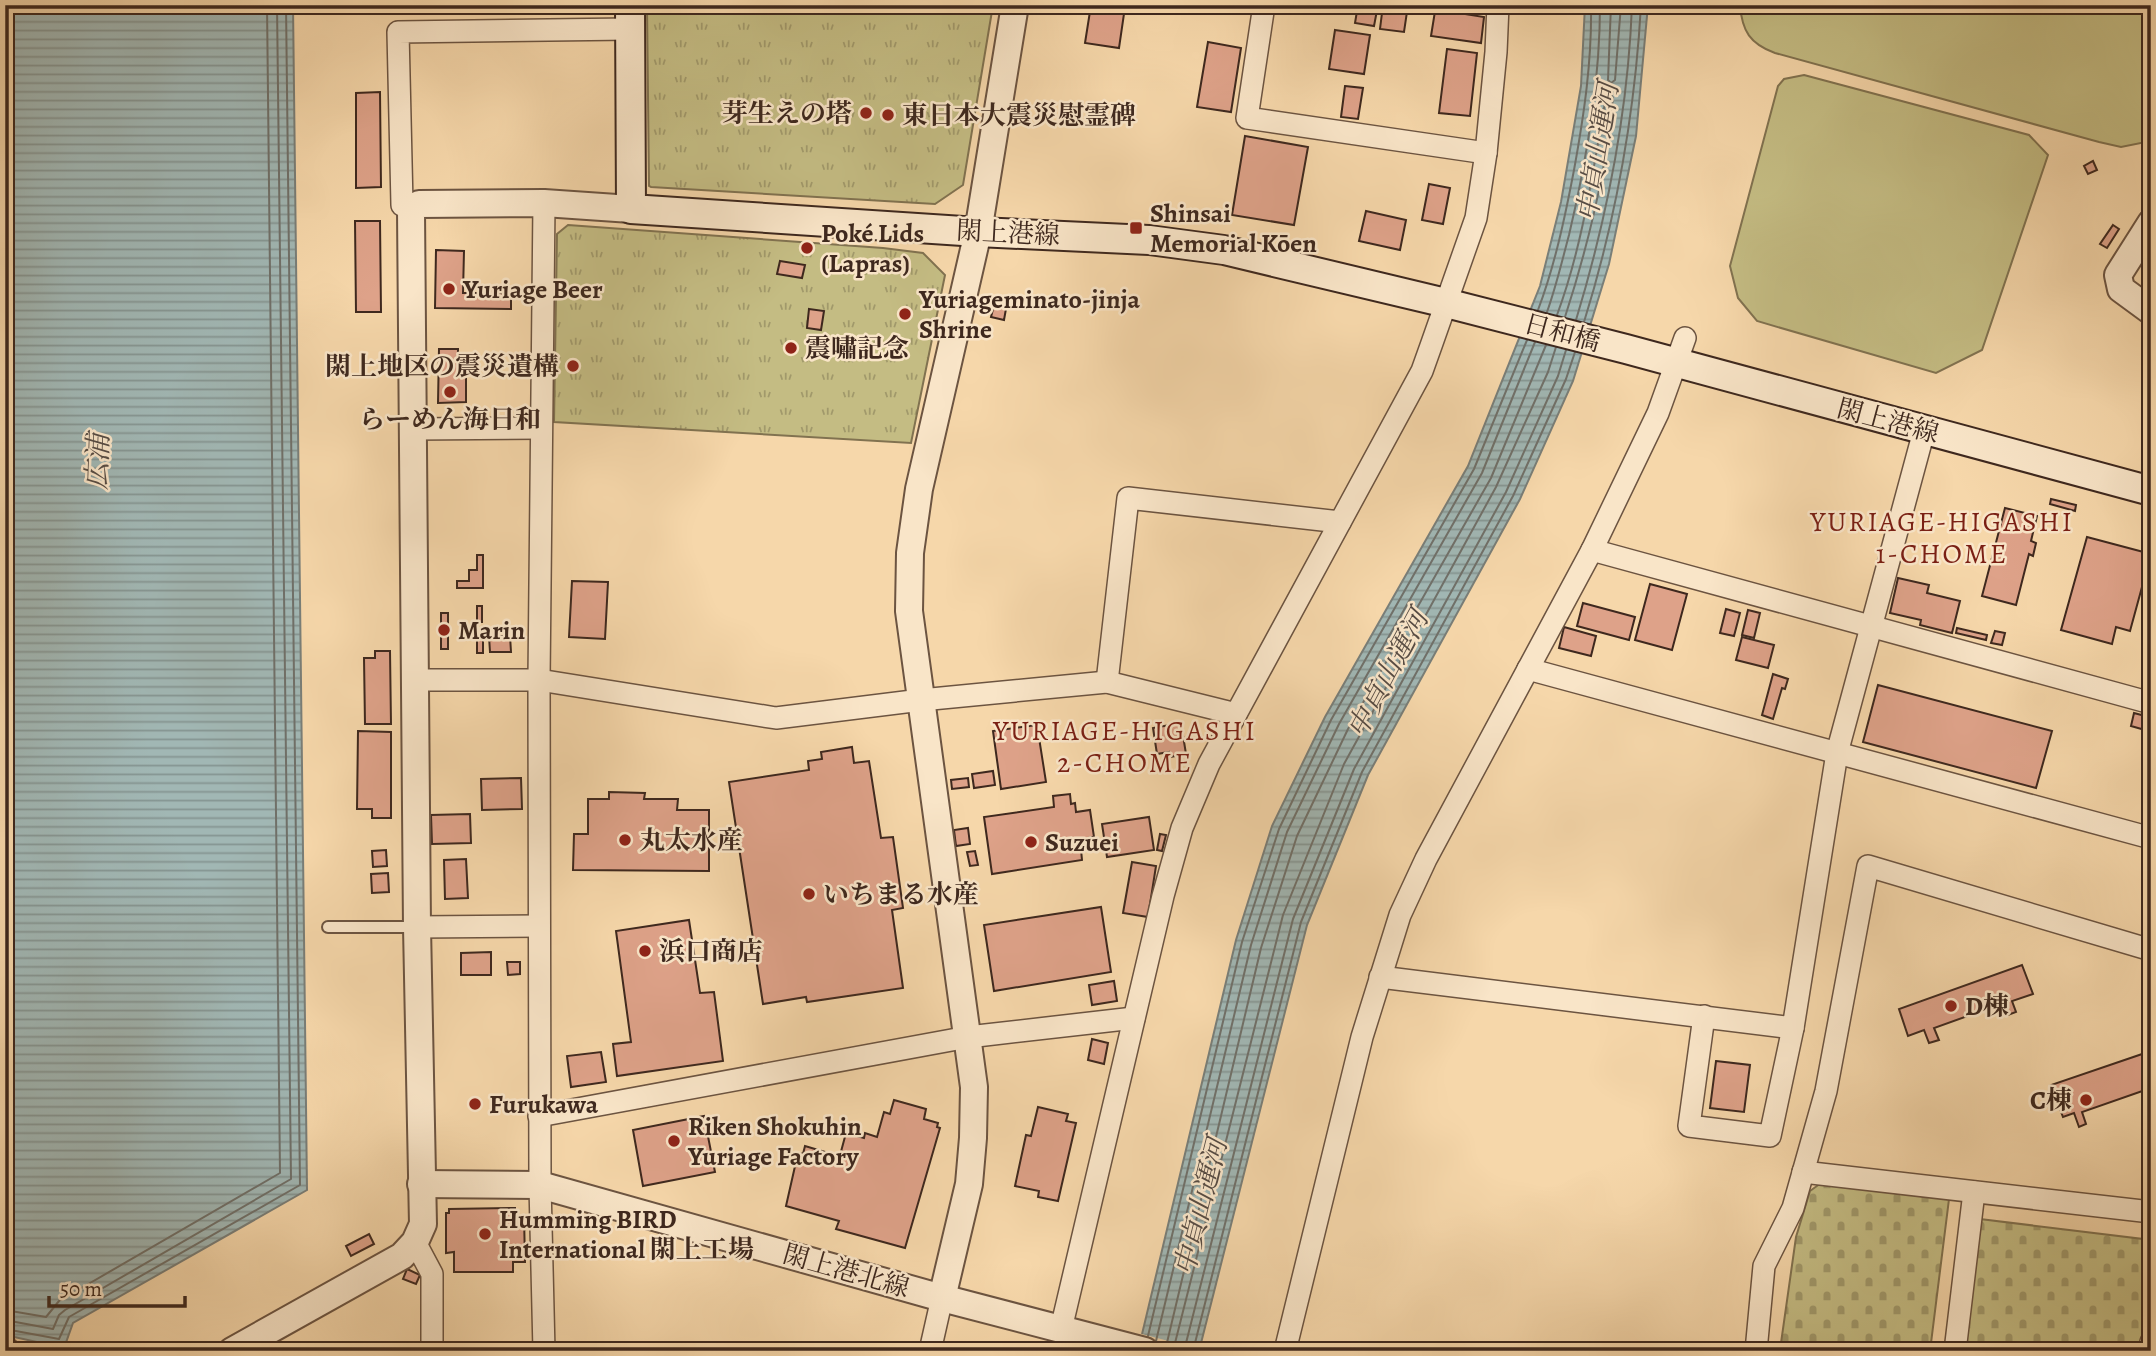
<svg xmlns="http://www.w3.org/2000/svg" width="2156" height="1356" font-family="Alegreya,'Noto Serif JP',serif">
  <defs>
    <pattern id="cemetery-stones" width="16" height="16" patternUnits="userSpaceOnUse" patternTransform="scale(1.75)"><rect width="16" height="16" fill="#c4bc83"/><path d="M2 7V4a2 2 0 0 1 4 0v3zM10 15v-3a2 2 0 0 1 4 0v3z" fill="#a1996b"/></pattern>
    <pattern id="park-tufts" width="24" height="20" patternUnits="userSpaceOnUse" patternTransform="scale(1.75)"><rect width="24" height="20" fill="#c4bc83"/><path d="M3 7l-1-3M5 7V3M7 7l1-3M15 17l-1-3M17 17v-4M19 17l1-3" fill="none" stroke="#a1996b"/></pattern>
    <pattern id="water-rules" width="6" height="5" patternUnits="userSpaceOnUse" patternTransform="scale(1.75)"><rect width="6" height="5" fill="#a1b7b4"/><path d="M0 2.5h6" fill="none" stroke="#859592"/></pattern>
  </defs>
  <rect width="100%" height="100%" fill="#f6d7aa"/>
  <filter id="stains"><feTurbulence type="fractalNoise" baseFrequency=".00286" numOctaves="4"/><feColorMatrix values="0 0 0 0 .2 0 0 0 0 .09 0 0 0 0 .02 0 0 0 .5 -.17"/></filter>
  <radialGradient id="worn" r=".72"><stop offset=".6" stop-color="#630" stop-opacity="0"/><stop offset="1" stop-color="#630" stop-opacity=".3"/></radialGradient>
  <!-- green -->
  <g fill="#c4bc83" stroke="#817250" stroke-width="2">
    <path d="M1740,5H2151V141L2121,147L2099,142L1775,53C1750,44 1742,31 1740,5Z"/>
    <path d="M1804,75L2029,135L2048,155L1982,350L1936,373L1757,321L1738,298L1730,266L1778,86L1784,79Z"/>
  </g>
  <!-- cemetery -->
  <g fill="url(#cemetery-stones)" stroke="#817250" stroke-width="2">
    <path d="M1821,1183L1949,1199L1930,1351L1780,1350L1796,1237L1810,1191Z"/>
    <path d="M1980,1219L2151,1240V1262L2141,1351H1963Z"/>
  </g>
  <!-- park -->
  <g fill="url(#park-tufts)" stroke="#817250" stroke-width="2">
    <path d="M647,5H993L963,185L935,204L651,187L649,186Z"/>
    <path d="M568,225L883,248L923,253L945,275L911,443L554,422L557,234Z"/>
  </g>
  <!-- water -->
  <g fill="url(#water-rules)" stroke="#797e78" stroke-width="2">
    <path d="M5,5H293L307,1190L73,1323L64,1348L5,1335Z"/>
    <path d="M1585,5H1648L1636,136L1609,264L1573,381L1520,499L1368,775L1307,925L1199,1351H1138L1236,940L1272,826L1325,717L1468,466L1540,286L1561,202L1581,86Z"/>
  </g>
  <!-- pier -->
  <path fill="#f6d7aa" d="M1138,1333L1203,1350V1351H1134Z"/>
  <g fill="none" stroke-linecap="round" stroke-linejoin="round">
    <!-- shore -->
    <g stroke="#707069" stroke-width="2">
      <path d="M1611,5L1608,80L1611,83L1615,80L1621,5"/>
      <path d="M1538,310C1555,265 1565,217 1574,170C1584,115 1592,61 1591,5"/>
      <path d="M1547,312C1556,287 1562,261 1569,235C1587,159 1600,83 1600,5"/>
      <path d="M1557,315C1583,245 1593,170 1606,97L1611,94L1613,98C1606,172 1588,246 1565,317"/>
      <path d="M1576,320C1607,218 1628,112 1632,5"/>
      <path d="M1584,322C1616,219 1635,113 1641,5"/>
      <path d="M5,1310L46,1317L59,1301L280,1173L267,5"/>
      <path d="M5,1320L53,1329L59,1315L65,1310L291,1179L277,5"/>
      <path d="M5,1329L59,1339L69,1317L300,1185L286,5"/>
      <path d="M1148,1336L1242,942L1279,829L1331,720L1474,469L1527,340"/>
      <path d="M1156,1341L1251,945L1287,832L1339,724L1482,473L1535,342"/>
      <path d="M1165,1351L1261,948L1297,836L1348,729L1491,478L1546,345"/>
      <path d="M1173,1351L1283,915L1344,764L1496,487L1548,372L1556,347"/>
      <path d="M1184,1351L1293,919L1354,769L1506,492L1558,376L1566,350"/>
      <path d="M1193,1351L1301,922L1362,772L1513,496L1566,379L1575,352"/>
    </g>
  </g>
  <!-- building -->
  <g fill="#dea289" stroke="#3e281e" stroke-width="2">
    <path d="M1091,5L1125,7L1119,48L1085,43Z"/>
    <path d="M1358,5H1378L1374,26L1355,23Z"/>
    <path d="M1383,5H1408L1404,32L1380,29Z"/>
    <path d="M1436,5L1453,6L1452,12L1484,17L1481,43L1431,36Z"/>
    <path d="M1335,30L1370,35L1364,74L1329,69Z"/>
    <path d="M1208,42L1241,48L1231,112L1197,107Z"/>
    <path d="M1447,49L1477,53L1470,116L1439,113Z"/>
    <path d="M1345,86L1363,88L1358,119L1341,117Z"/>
    <path d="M380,92L381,187L356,188V93Z"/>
    <path d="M1245,136L1308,147L1294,225L1232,215Z"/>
    <path d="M2093,161L2097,170L2088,174L2084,166Z"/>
    <path d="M1429,184L1450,188L1443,224L1422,220Z"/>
    <path d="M1366,211L1406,220L1400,250L1359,241Z"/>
    <path d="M355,221H380L381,312H356Z"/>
    <path d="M2113,225L2119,229L2107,248L2100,244Z"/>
    <path d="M436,250L464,251L463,293H488V287H497V293L511,294V309L435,308Z"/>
    <path d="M780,261L805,265L802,278L777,274Z"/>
    <path d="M995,301L1007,303L1004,320L991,317Z"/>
    <path d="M809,309L824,311L821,330L807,328Z"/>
    <path d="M439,349H458V375H466V402L438,403Z"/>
    <path d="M2051,499L2076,505L2075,511L2050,504Z"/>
    <path d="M2005,508L2037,516L2031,541L2036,543L2033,556L2029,554L2016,605L1982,596Z"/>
    <path d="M2087,537L2151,554L2130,631L2116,627L2112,644L2061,630Z"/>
    <path d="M477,555H483V588H457V581H469V570H477Z"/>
    <path d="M1898,578L1929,585L1927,593L1960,601L1952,633L1920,625L1921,620L1890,613Z"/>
    <path d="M572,581L608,582L605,639L569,637Z"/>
    <path d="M1650,584L1687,594L1672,650L1635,640Z"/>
    <path d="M1583,603L1635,617L1629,640L1577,626Z"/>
    <rect x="477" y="606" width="5" height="16"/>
    <path d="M1726,609L1740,613L1734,636L1720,633Z"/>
    <path d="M1748,610L1760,613L1754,638L1742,635Z"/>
    <rect x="441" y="613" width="7" height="36"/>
    <path d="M1564,627L1596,636L1591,656L1559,648Z"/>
    <path d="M1957,628L1987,635L1986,640L1956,633Z"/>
    <path d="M1995,631L2005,633L2002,645L1991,643Z"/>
    <path d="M489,636H510L511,652H490Z"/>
    <rect x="477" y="637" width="6" height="16"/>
    <path d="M1742,637L1774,645L1768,668L1736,660Z"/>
    <path d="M375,651H390L391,724H365L364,658H375Z"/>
    <path d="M1773,674L1788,679L1785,689L1782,688L1773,719L1762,715Z"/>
    <path d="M1878,685L2052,731L2036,788L1863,742Z"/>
    <path d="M2134,713L2149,717L2145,730L2131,726Z"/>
    <path d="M1181,723L1186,754L1170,757L1169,752L1157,754L1153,728Z"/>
    <path d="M1037,725L1046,782L1001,789L993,731Z"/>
    <path d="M358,731L391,732V818H372V809H357Z"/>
    <path d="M852,747L854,763L869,761L881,838L893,837L903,908L892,910L903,988L807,1002L806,997L763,1004L729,782L809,770L808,761L822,759L821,752Z"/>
    <path d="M993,771L995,785L974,788L972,774Z"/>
    <path d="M521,778L522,809L482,810L481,779Z"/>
    <path d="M968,778L969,787L952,789L951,780Z"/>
    <path d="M609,792L645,793L644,799H678L677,810H709V871L573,870L574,834H588V799H609Z"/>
    <path d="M1070,794L1071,804L1075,803L1076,812L1090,810L1094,837L1080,839L1082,860L992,874L984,817L1054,807L1053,796Z"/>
    <path d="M470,814L471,843L432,844L431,815Z"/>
    <path d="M1149,817L1154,850L1107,857L1102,824Z"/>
    <path d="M968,828L970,844L956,846L954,830Z"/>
    <path d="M1160,834L1166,835L1162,851L1157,850Z"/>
    <path d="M386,850L387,866L373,867L372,851Z"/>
    <path d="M975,851L978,865L970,866L967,852Z"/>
    <path d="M466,859L468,898L445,899L444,860Z"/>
    <path d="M1132,862L1156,866L1148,917L1123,913Z"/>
    <path d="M388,873L389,892L372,893L371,874Z"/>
    <path d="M1101,907L1111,972L994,991L984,925Z"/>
    <path d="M689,920L700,993L714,992L723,1061L617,1076L613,1044L631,1042L616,931Z"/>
    <path d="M491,952V975H461V953Z"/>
    <path d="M507,962H520V974L508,975Z"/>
    <path d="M2022,965L2033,994L2012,1001L2016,1012L2008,1015L2004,1003L1934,1028L1939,1040L1929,1043L1924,1030L1908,1036L1899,1009Z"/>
    <path d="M1114,981L1117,1001L1092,1005L1089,985Z"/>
    <path d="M1092,1039L1108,1043L1104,1064L1088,1060Z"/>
    <path d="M2151,1051V1088L2082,1112L2086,1124L2079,1127L2074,1113L2063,1117L2051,1085Z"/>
    <path d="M601,1052L606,1082L571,1087L567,1056Z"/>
    <path d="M1716,1061L1750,1065L1744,1112L1710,1108Z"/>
    <path d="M894,1100L926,1109L924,1119L938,1123L937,1127L940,1128L905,1248L836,1229L839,1221L786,1206L798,1153L803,1154L805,1146L825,1152L824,1155L839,1159L846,1133L864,1138L865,1133L877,1137L884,1112L890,1114Z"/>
    <path d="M1038,1107L1068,1114L1066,1121L1076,1123L1058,1201L1038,1197L1039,1191L1015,1186L1026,1135L1031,1136Z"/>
    <path d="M704,1116L715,1172L643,1186L633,1130Z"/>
    <path d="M515,1208V1216H524L525,1262H513V1272H454V1252L446,1253V1213H449V1209Z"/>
    <path d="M369,1234L374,1244L351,1256L346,1246Z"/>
    <path d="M407,1269L420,1275L416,1284L403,1279Z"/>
  </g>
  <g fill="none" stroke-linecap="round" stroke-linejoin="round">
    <!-- service casing -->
    <g stroke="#6c5441" stroke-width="14">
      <path id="service" d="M328,927H417"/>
    </g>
    <!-- minor casing -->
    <g stroke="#6c5441" stroke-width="24">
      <g id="minor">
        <path d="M1264,5L1247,118L1486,153"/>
        <path d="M411,210L402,205L398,32L630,29"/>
        <path d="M413,429L541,428"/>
        <path d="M1592,550L2151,703"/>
        <path d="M1528,669L2151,838"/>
        <path d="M415,680H539L776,718L921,700L1107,682L1236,714"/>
        <path d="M1107,682L1128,498L1340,522"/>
        <path d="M417,927L539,926"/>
        <path d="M1380,977L1793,1028L1837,753L1924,431"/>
        <path d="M1704,1016L1689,1126L1770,1136L1793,1028"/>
        <path d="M539,1116L968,1037L1134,1018"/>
        <path d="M1803,1172L2151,1212"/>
        <path d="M415,1242L432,1274V1351"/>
        <path d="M1061,1329L1163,896L1182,828L1209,764L1422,371L1432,343L1476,218L1486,153L1496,52L1498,5"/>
        <path d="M544,1351L540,1185L539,680L544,203"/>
        <path d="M930,1351L942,1298"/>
        <path d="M1285,1351L1362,1037L1400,915L1426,859L1592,550L1658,413L1685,338"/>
        <path d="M1756,1351L1764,1266L1793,1208L1826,1091L1868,866L2151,950"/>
        <path d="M1955,1351L1974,1192"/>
        <path d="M2149,1351L2151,1342"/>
      </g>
    </g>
    <!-- tertiary casing -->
    <g stroke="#6c5441" stroke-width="30">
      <g id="tertiary">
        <path d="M2151,223L2118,275L2121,289L2151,311"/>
        <path d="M421,1184L540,1185L942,1298L1145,1351"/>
        <path d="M942,1298L969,1184L973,1138L974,1087L909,611L910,553L919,489L978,232L1015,5"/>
        <path d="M5,1351H6"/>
        <path d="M232,1351L402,1256L415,1242L423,1224L417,927L411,210L419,204L544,203L631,209"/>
      </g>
    </g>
    <!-- secondary casing -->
    <g stroke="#3e281e" stroke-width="32">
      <path id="secondary" d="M630,5L631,209L978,232L1149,240L1224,250L1446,303L1626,349L2151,491"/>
    </g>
    <!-- service -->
    <use href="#service" stroke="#f9e5c8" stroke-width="10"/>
    <!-- minor -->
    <use href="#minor" stroke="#f9e5c8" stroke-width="21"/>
    <!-- tertiary -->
    <use href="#tertiary" stroke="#f9e5c8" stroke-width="26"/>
    <!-- secondary -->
    <use href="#secondary" stroke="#f9e5c8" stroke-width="28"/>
  </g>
  <!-- markers -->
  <g fill="#8f2418" stroke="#f9e5c8" stroke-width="2.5">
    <circle cx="866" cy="113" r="7"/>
    <circle cx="888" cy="115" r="7"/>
    <rect x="1129" y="221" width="14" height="14" rx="3.5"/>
    <circle cx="807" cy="248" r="7"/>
    <circle cx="449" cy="289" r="7"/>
    <circle cx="905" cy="314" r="7"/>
    <circle cx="791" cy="348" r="7"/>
    <circle cx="573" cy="366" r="7"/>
    <circle cx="450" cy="392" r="7"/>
    <circle cx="444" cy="630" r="7"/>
    <circle cx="625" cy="840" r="7"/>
    <circle cx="1031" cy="842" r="7"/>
    <circle cx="809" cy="894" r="7"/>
    <circle cx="645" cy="951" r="7"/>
    <circle cx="1951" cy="1006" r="7"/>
    <circle cx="2086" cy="1100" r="7"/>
    <circle cx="475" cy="1104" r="7"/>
    <circle cx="674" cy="1141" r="7"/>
    <circle cx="485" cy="1234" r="7"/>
  </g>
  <g text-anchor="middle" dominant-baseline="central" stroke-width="5" stroke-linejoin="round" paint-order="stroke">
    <!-- poi labels -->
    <g font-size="26" font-weight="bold" fill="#3e281e" stroke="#f9e5c8" text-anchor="start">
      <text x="852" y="113" text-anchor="end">芽生えの塔</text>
      <text x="902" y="115">東日本大震災慰霊碑</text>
      <text x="1150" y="213">Shinsai<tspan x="1150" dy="30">Memorial Kōen</tspan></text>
      <text x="821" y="233">Poké Lids<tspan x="821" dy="30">(Lapras)</tspan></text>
      <text x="463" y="289">Yuriage Beer</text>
      <text x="919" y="299">Yuriageminato-jinja<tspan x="919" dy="30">Shrine</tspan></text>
      <text x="805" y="348">震嘯記念</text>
      <text x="559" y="366" text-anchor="end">閖上地区の震災遺構</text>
      <text x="450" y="419" text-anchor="middle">らーめん海日和</text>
      <text x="458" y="630">Marin</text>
      <text x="639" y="840">丸太水産</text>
      <text x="1045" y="842">Suzuei</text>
      <text x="823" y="894">いちまる水産</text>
      <text x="659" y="951">浜口商店</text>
      <text x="1965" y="1006">D棟</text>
      <text x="2072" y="1100" text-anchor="end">C棟</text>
      <text x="489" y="1104">Furukawa</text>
      <text x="688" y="1126">Riken Shokuhin<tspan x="688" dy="30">Yuriage Factory</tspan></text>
      <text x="499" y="1219">Humming BIRD<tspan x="499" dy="30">International 閖上工場</tspan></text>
    </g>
    <!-- street labels -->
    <g font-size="26" fill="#3e281e" stroke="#f9e5c8">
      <text transform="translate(1008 233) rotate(3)">閖上港線</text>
      <text transform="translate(1562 333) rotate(15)">日和橋</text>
      <text transform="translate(1888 421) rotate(15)">閖上港線</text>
      <text transform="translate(846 1271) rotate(16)">閖上港北線</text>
    </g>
    <!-- water labels -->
    <g font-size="28" font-style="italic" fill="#574c44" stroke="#f9e5c8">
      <text transform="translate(1598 152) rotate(-81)">中貞山運河</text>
      <text transform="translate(98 462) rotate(-88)">広浦</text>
      <text transform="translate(1388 674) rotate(-62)">中貞山運河</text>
      <text transform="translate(1201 1207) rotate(-76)">中貞山運河</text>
    </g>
    <!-- neighbourhood labels -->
    <g font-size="28" letter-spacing="2" fill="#7a1f14" stroke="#f9e5c8">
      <text x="1942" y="522">YURIAGE-HIGASHI<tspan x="1942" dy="32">1-CHOME</tspan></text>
      <text x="1125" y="731">YURIAGE-HIGASHI<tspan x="1125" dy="32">2-CHOME</tspan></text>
    </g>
  </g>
  <!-- margin -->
  <rect width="2156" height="1356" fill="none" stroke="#f6d7aa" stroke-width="28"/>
  <rect x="7" y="7" width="2142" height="1342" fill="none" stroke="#3e281e" stroke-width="3.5"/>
  <rect x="14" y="14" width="2128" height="1328" fill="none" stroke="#3e281e" stroke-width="2"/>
  <!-- scale -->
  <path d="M49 1296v10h136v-10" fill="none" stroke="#3e281e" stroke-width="3.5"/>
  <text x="60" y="1296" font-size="21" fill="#3e281e" stroke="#f9e5c8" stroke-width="5" paint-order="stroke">50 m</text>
  <rect width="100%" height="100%" filter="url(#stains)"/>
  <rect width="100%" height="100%" fill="url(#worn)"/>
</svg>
